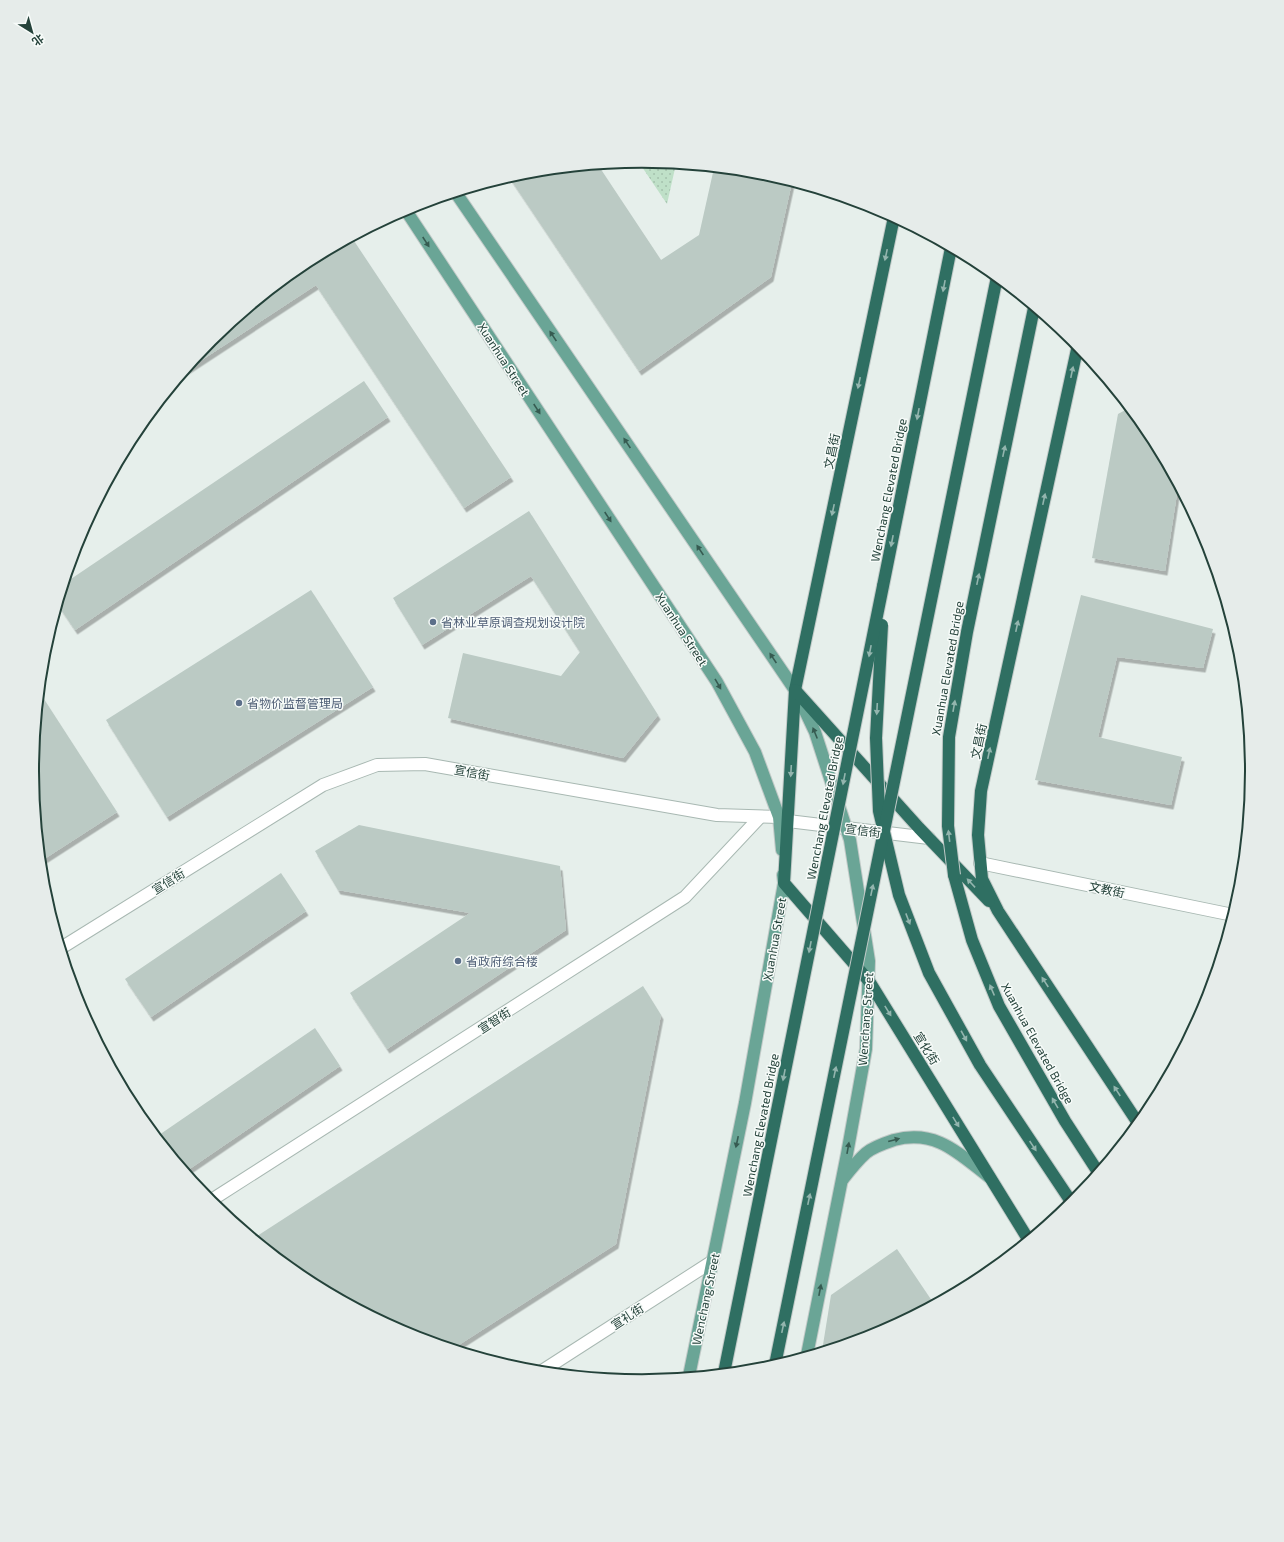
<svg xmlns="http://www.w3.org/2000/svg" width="1284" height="1542" font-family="'Exo 2','Noto Sans SC',sans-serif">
  <defs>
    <pattern id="park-dots" width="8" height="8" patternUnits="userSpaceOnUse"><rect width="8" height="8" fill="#bfe0c8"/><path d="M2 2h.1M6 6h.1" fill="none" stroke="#a4c1ad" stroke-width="1.8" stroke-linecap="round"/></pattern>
    <filter id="shadow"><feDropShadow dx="2.5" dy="4.5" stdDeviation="0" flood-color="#0004"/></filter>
  </defs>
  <rect width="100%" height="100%" fill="#e6efeb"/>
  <!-- park -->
  <path fill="url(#park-dots)" d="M638,161L676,164L667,204Z"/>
  <!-- building -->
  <g fill="#bbcac4" filter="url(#shadow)">
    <path d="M598,165L661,260L699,235L714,168L761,173L792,182L771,277L639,371L509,177L523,173Z"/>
    <path d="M352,238L511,477L464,508L316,285L185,371L211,340L303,264Z"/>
    <path d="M364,381L388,417L75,630L58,605L65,583Z"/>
    <path d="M1129,408L1149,432L1178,487L1165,571L1092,558L1118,414Z"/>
    <path d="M529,511L658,715L623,758L448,718L463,653L561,676L580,652L531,576L422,645L393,598Z"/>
    <path d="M311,590L373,687L167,817L106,720Z"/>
    <path d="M1081,595L1213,629L1203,668L1117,657L1098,737L1182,757L1171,805L1035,780Z"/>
    <path d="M40,693L117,812L41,861L32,771Z"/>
    <path d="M359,825L560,866L566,930L387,1049L350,993L470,913L338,890L315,851Z"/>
    <path d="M281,873L306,911L151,1017L125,979Z"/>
    <path d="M643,986L661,1015L616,1244L454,1348L408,1334L303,1278L254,1238Z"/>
    <path d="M315,1028L340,1066L185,1172L159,1135Z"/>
    <path d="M897,1249L934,1304L875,1335L822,1351L831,1295Z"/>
  </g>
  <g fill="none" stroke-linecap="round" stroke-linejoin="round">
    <!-- minor casing -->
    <g stroke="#a8b8b2" stroke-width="14">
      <g id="minor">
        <path d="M980,863L1233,915"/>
        <path d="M61,948L323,785L377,765L425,764L717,815L779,817L788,821L929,838"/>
        <path d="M210,1201L685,897L760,817"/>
        <path d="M542,1371L713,1261"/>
      </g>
    </g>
    <!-- major casing -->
    <g stroke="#c2cac8" stroke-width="14">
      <g id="major">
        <path d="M456,193L795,690L815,732L850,840L869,961L866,1049L847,1154L807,1355"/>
        <path d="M405,209L717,682L755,752L779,817L782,850"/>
        <path d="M843,1179C850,1170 857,1161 866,1153C873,1147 885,1143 894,1140C936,1129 958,1153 989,1177"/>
        <path d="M689,1376L745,1103L784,883L783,875"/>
      </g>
    </g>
    <!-- highway casing -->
    <g stroke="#c2cac8" stroke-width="14">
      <g id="highway">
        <path d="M894,217L795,690L784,883L869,981L1028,1239"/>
        <path d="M1078,345L981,791L978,835L982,879L998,911L1138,1123"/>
        <path d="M883,586L951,248"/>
        <path d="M795,690L919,828L989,901"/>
        <path d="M954,875L972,940L999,1006L1065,1121L1098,1172"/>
      </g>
    </g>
    <!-- minor -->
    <use href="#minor" stroke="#fff" stroke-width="12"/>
    <!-- major -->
    <use href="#major" stroke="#6aa596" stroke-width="12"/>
    <!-- highway -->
    <use href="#highway" stroke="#2f6f62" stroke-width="12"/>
    <!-- highway-bridge casing -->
    <g stroke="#c2cac8" stroke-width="14" stroke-linecap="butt">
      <g id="highway-bridge">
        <path d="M882,625L876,738L879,811L899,895L929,973L980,1065L1072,1203"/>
        <path d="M954,875L948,826L949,737L967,632L1034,308"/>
        <path d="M775,1365L997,277"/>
        <path d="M724,1373L883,586"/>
      </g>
    </g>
    <!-- highway-bridge -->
    <use href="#highway-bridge" stroke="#2f6f62" stroke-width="12"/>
  </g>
  <!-- one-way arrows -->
  <defs><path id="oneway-solid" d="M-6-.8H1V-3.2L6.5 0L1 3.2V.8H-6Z"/></defs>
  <g fill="#365b51">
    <use href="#oneway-solid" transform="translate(426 242) rotate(57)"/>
    <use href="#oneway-solid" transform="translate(553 336) rotate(-124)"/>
    <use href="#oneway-solid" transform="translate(537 409) rotate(57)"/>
    <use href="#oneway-solid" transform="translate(627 443) rotate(-124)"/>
    <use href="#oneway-solid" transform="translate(608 517) rotate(57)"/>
    <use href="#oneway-solid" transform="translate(700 550) rotate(-124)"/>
    <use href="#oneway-solid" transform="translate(773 658) rotate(-124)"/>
    <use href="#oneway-solid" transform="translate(718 684) rotate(60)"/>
    <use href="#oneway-solid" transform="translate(815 733) rotate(-112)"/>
    <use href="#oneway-solid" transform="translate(894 1140) rotate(-15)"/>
    <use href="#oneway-solid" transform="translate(737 1142) rotate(102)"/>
    <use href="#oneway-solid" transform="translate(848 1148) rotate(-80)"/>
    <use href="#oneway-solid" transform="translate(820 1290) rotate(-79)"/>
  </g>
  <g fill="#93b5ae">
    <use href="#oneway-solid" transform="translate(886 255) rotate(102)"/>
    <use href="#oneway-solid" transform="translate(944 286) rotate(101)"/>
    <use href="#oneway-solid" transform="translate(1072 372) rotate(-78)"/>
    <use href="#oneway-solid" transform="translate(859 383) rotate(102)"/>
    <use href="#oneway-solid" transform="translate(918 414) rotate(101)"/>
    <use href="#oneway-solid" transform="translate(1004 451) rotate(-78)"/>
    <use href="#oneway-solid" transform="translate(1044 499) rotate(-78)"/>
    <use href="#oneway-solid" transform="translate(833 510) rotate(102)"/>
    <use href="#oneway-solid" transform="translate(892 541) rotate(101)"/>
    <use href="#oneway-solid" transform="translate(978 579) rotate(-78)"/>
    <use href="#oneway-solid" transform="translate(1017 626) rotate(-78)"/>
    <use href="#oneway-solid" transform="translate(870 651) rotate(101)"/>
    <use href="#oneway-solid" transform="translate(954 706) rotate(-80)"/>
    <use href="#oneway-solid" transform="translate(877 709) rotate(93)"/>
    <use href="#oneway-solid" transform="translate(989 753) rotate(-78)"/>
    <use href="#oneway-solid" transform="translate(791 771) rotate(93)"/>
    <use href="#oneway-solid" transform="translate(844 779) rotate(101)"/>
    <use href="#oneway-solid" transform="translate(949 836) rotate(-97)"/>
    <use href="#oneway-solid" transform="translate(971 883) rotate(-133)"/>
    <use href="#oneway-solid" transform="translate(872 890) rotate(-78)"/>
    <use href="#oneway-solid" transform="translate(908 919) rotate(69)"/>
    <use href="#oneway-solid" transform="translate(810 947) rotate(101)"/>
    <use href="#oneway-solid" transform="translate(1045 982) rotate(-123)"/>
    <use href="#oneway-solid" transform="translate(992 990) rotate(-113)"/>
    <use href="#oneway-solid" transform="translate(888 1011) rotate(58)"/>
    <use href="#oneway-solid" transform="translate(964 1036) rotate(61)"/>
    <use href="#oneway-solid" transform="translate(835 1072) rotate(-78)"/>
    <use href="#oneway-solid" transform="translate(784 1075) rotate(101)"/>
    <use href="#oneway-solid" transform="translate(1117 1091) rotate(-123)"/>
    <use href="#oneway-solid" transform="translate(1055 1103) rotate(-120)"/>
    <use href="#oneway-solid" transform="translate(956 1122) rotate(58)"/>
    <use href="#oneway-solid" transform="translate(1033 1146) rotate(56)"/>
    <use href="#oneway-solid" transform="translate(809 1199) rotate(-78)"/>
    <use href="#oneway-solid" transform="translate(783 1327) rotate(-78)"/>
  </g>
  <!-- markers -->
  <g fill="#5c6f8a" stroke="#f7fbf9" stroke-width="1.5">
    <circle cx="433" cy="622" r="4"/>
    <circle cx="239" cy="703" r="4"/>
    <circle cx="458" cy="961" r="4"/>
  </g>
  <g text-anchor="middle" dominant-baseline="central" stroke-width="3" stroke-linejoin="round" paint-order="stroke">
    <!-- street labels -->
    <g font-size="12" fill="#24423a" stroke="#f7fbf9">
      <text transform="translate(504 359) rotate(57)">Xuanhua Street</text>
      <text transform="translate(831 451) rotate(-78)">文昌街</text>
      <text transform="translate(888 490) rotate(-79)">Wenchang Elevated Bridge</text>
      <text transform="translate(682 629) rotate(57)">Xuanhua Street</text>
      <text transform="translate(947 668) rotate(-80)">Xuanhua Elevated Bridge</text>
      <text transform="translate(978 741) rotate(-78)">文昌街</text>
      <text transform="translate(472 772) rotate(10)">宣信街</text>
      <text transform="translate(824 808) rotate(-79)">Wenchang Elevated Bridge</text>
      <text transform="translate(863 830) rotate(7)">宣信街</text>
      <text transform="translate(168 881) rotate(-32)">宣信街</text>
      <text transform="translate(1107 889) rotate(12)">文教街</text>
      <text transform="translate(774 939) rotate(-80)">Xuanhua Street</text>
      <text transform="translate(865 1019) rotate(-86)">Wenchang Street</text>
      <text transform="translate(494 1020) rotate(-33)">宣智街</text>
      <text transform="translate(1038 1043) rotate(61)">Xuanhua Elevated Bridge</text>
      <text transform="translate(927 1048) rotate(58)">宣化街</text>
      <text transform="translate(760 1125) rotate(-79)">Wenchang Elevated Bridge</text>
      <text transform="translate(705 1299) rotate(-78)">Wenchang Street</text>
      <text transform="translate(627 1316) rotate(-33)">宣礼街</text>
    </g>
    <!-- service labels -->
    <g font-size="12" fill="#4e5e75" stroke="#f7fbf9" text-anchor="start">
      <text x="441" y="622">省林业草原调查规划设计院</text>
      <text x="247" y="703">省物价监督管理局</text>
      <text x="466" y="961">省政府综合楼</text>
    </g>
  </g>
  <!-- crop -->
  <path d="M0 0H1284V1542H0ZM39 771a603 603 0 1 1 1206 0a603 603 0 1 1-1206 0Z" fill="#e6ecea" fill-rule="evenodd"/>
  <path fill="none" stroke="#24423a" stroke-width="2" d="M39 771a603 603 0 1 1 1206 0a603 603 0 1 1-1206 0Z"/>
  <!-- north arrow -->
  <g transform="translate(32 32) rotate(143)" stroke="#f7fbf9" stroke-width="3" paint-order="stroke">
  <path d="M0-3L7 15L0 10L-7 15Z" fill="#24423a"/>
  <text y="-6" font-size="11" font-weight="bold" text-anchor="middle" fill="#24423a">北</text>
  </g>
</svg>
